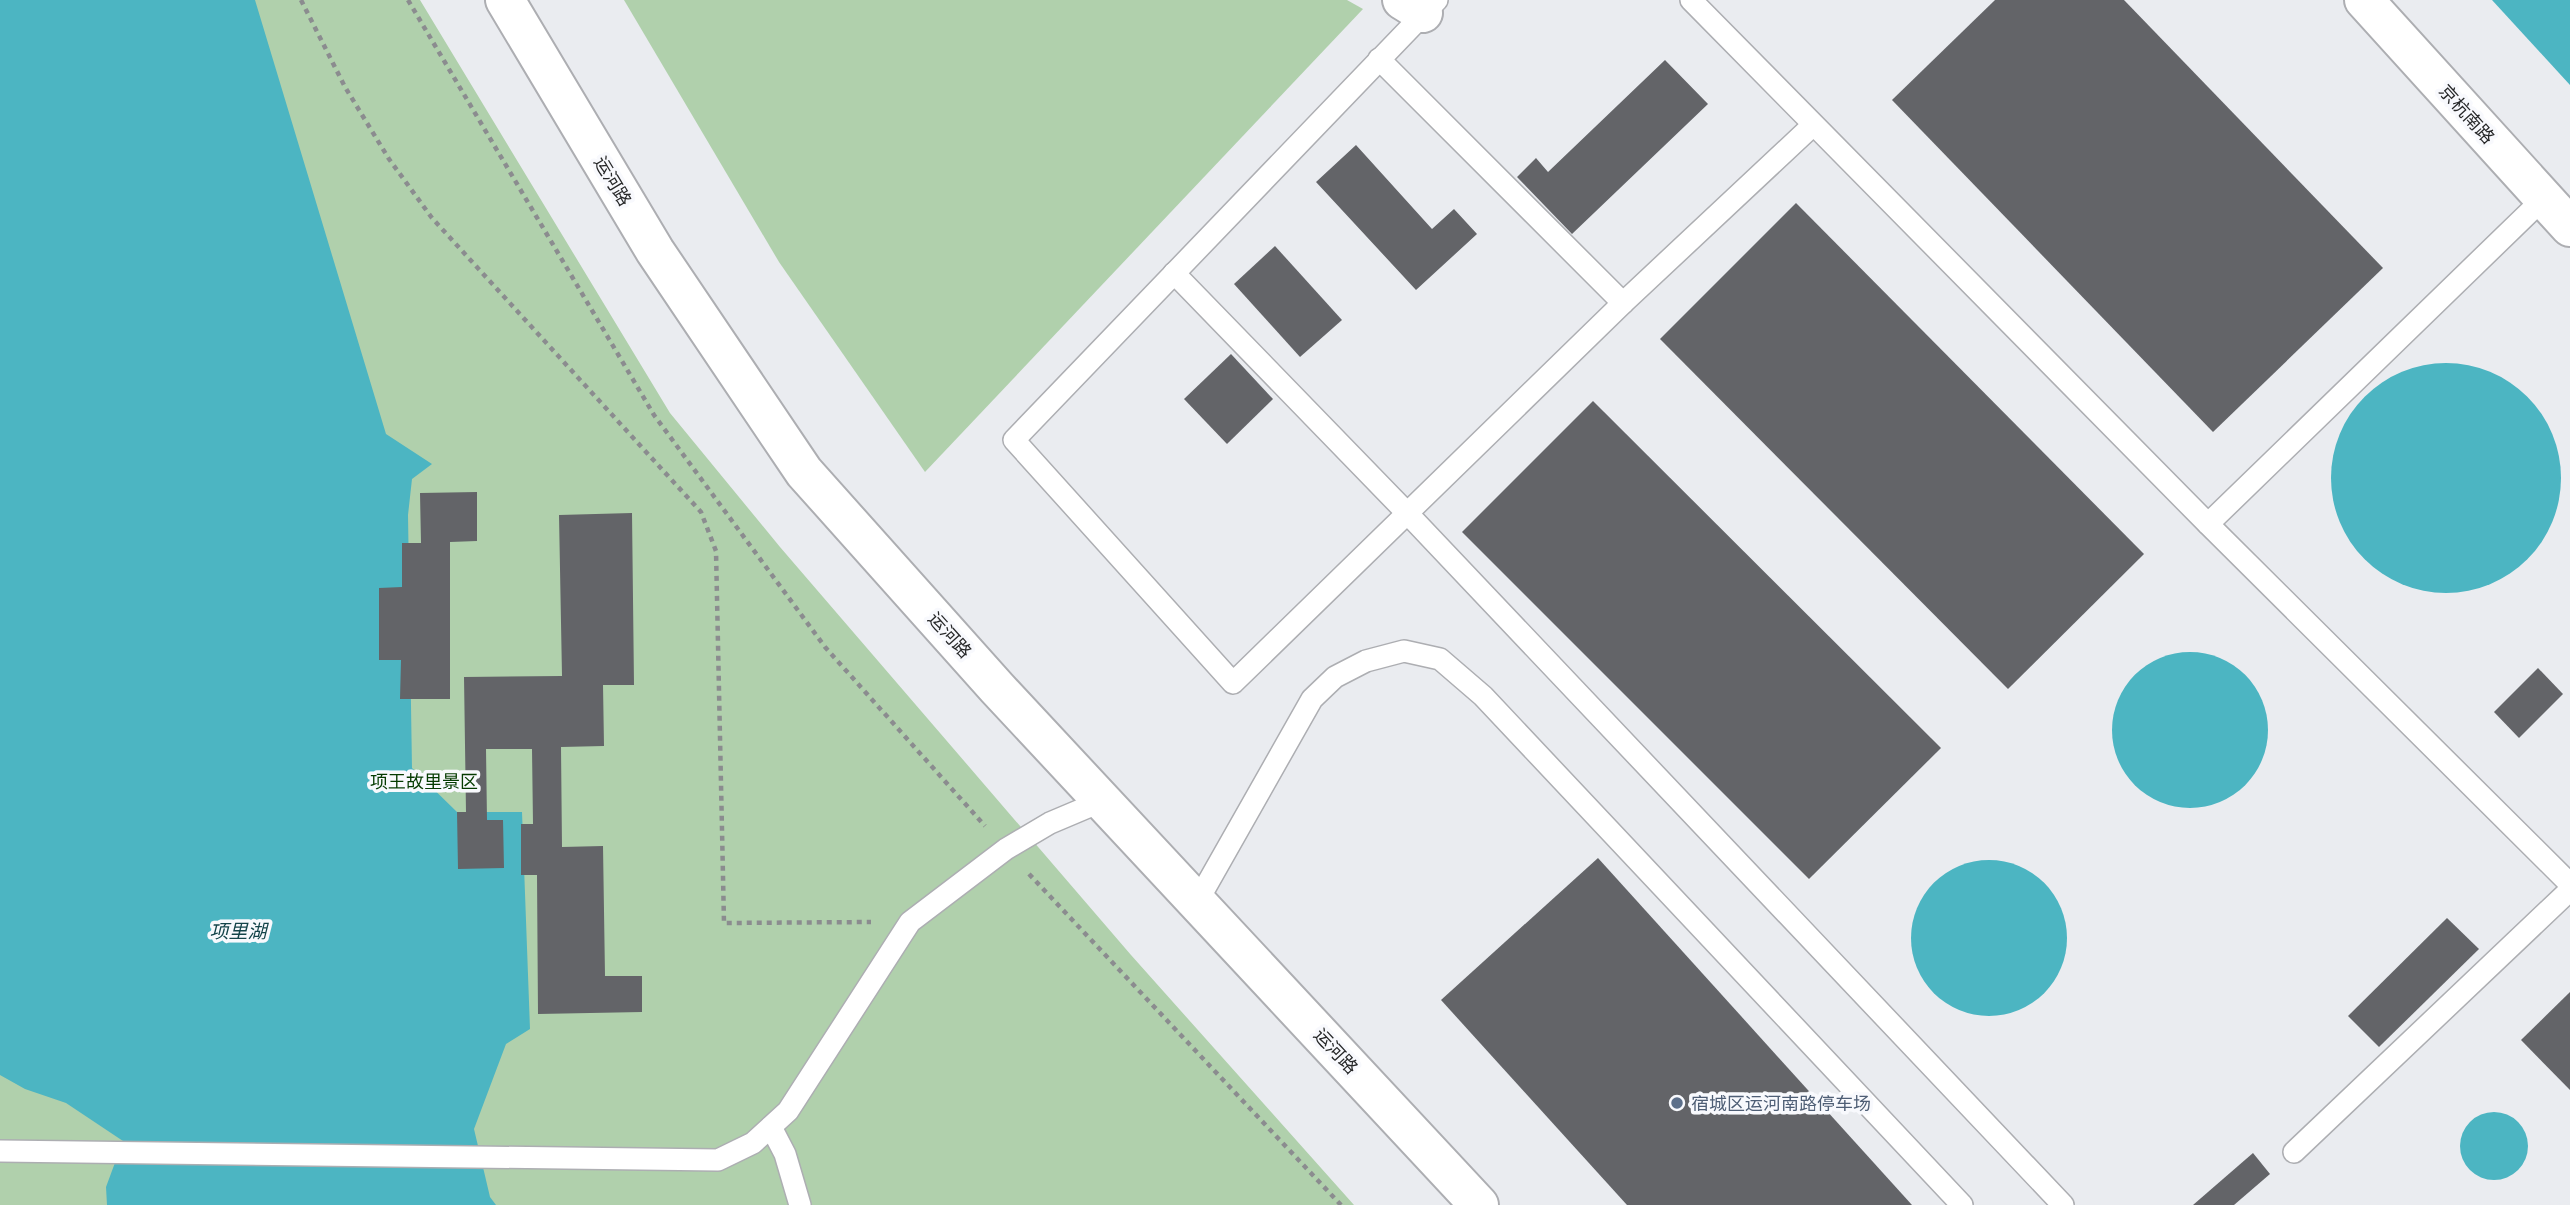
<svg xmlns="http://www.w3.org/2000/svg" width="2570" height="1205" font-family="Poppins,'Noto Sans SC',sans-serif">
  <rect width="100%" height="100%" fill="#eaecf0"/>
  <!-- green -->
  <g fill="#b0d0ac">
    <path d="M0,0H420L670,413L780,547L1131,955L1354,1205H0Z"/>
    <path d="M624,0H1347L1363,9L925,472L779,262Z"/>
  </g>
  <!-- water -->
  <g fill="#4cb5c2">
    <path d="M0,0H255L386,434L432,464L412,479L408,515L412,768L457,812H522L530,1029L506,1044L474,1129L490,1197L496,1205H107L106,1187L123,1141L66,1103L25,1089L0,1075Z"/>
    <path d="M2492,0H2570V85Z"/>
    <circle cx="2446" cy="478" r="115"/>
    <circle cx="2190" cy="730" r="78"/>
    <circle cx="1989" cy="938" r="78"/>
    <circle cx="2494" cy="1146" r="34"/>
  </g>
  <!-- building -->
  <g fill="#636468">
    <path d="M1995,0H2124L2383,268L2213,432L1892,100Z"/>
    <path d="M1665,60L1708,104L1572,234L1517,177L1536,158L1548,172Z"/>
    <path d="M1356,145L1432,229L1454,209L1477,234L1416,290L1316,182Z"/>
    <path d="M1796,203L2144,554L2008,689L1660,339Z"/>
    <path d="M1275,246L1342,320L1300,357L1234,284Z"/>
    <path d="M1231,354L1273,399L1227,444L1184,399Z"/>
    <path d="M1593,401L1941,748L1809,879L1462,532Z"/>
    <path d="M477,492V541L450,542V699H400L401,660H379V588L402,587V543H421L420,493Z"/>
    <path d="M632,513L634,685H603L604,746L561,747L562,847L603,846L605,976H642V1012L538,1014L537,875H521V824H533L532,749H486L487,820H503L504,868L458,869L457,812H466L464,677L562,676L559,515Z"/>
    <path d="M2538,668L2563,694L2519,738L2494,712Z"/>
    <path d="M1598,858L1912,1205H1627L1441,1000Z"/>
    <path d="M2447,918L2479,949L2379,1047L2348,1016Z"/>
    <path d="M2570,992V1090L2521,1040Z"/>
    <path d="M2253,1153L2270,1174L2234,1205H2193Z"/>
  </g>
  <g fill="none" stroke-linecap="round" stroke-linejoin="round">
    <!-- service casing -->
    <g stroke="#adaeb2" stroke-width="24">
      <g id="service">
        <path d="M1437,0L1014,440L1233,683L1623,303L1812,126"/>
        <path d="M1691,0L2208,524L2570,884"/>
        <path d="M1379,59L1623,303"/>
        <path d="M1174,273L1408,514L2063,1205"/>
        <path d="M2208,524L2544,198"/>
        <path d="M1197,902L1312,699L1335,677L1366,661L1404,651L1440,659L1483,696L1962,1205"/>
        <path d="M771,1127L785,1154L800,1205"/>
        <path d="M0,1151L718,1160L753,1143L788,1111L910,922L1006,849L1050,823L1102,801"/>
        <path d="M2294,1152L2570,890"/>
      </g>
    </g>
    <!-- minor casing -->
    <g stroke="#adaeb2" stroke-width="42">
      <path id="minor" d="M1402,0L1423,13"/>
    </g>
    <!-- tertiary casing -->
    <g stroke="#adaeb2" stroke-width="42">
      <g id="tertiary">
        <path d="M505,0L655,251L804,472L997,688L1479,1205"/>
        <path d="M2364,0L2570,227"/>
      </g>
    </g>
    <!-- path -->
    <g stroke="#8b8c8f" stroke-width="4.5" stroke-dasharray="5 5" stroke-linecap="butt">
      <path d="M301,0L345,87L389,159L432,218L701,512L716,551L724,923L871,922"/>
      <path d="M408,0L654,415L825,647L985,826"/>
      <path d="M1029,874L1341,1205"/>
    </g>
    <!-- service -->
    <use href="#service" stroke="#fff" stroke-width="21"/>
    <!-- minor -->
    <use href="#minor" stroke="#fff" stroke-width="38"/>
    <!-- tertiary -->
    <use href="#tertiary" stroke="#fff" stroke-width="38"/>
  </g>
  <!-- markers -->
  <circle fill="#5c6f8a" stroke="#f8f9fd" stroke-width="2.5" cx="1677" cy="1103" r="7"/>
  <g text-anchor="middle" dominant-baseline="central" stroke-width="7" stroke-linejoin="round" paint-order="stroke">
    <!-- street labels -->
    <g font-size="18" fill="#272829" stroke="#f8f9fd">
      <text transform="translate(2467 114) rotate(48)">京杭南路</text>
      <text transform="translate(613 181) rotate(59)">运河路</text>
      <text transform="translate(950 635) rotate(48)">运河路</text>
      <text transform="translate(1336 1051) rotate(47)">运河路</text>
    </g>
    <!-- park labels -->
    <g font-size="18" fill="#053b01" stroke="#f8f9fd">
      <text x="424" y="781">项王故里景区</text>
    </g>
    <!-- service labels -->
    <g font-size="18" fill="#4e5e75" stroke="#f8f9fd" text-anchor="start">
      <text x="1691" y="1103">宿城区运河南路停车场</text>
    </g>
    <!-- water labels -->
    <g font-size="19" font-style="italic" fill="#14444a" stroke="#f8f9fd">
      <text x="238" y="931">项里湖</text>
    </g>
  </g>
</svg>
